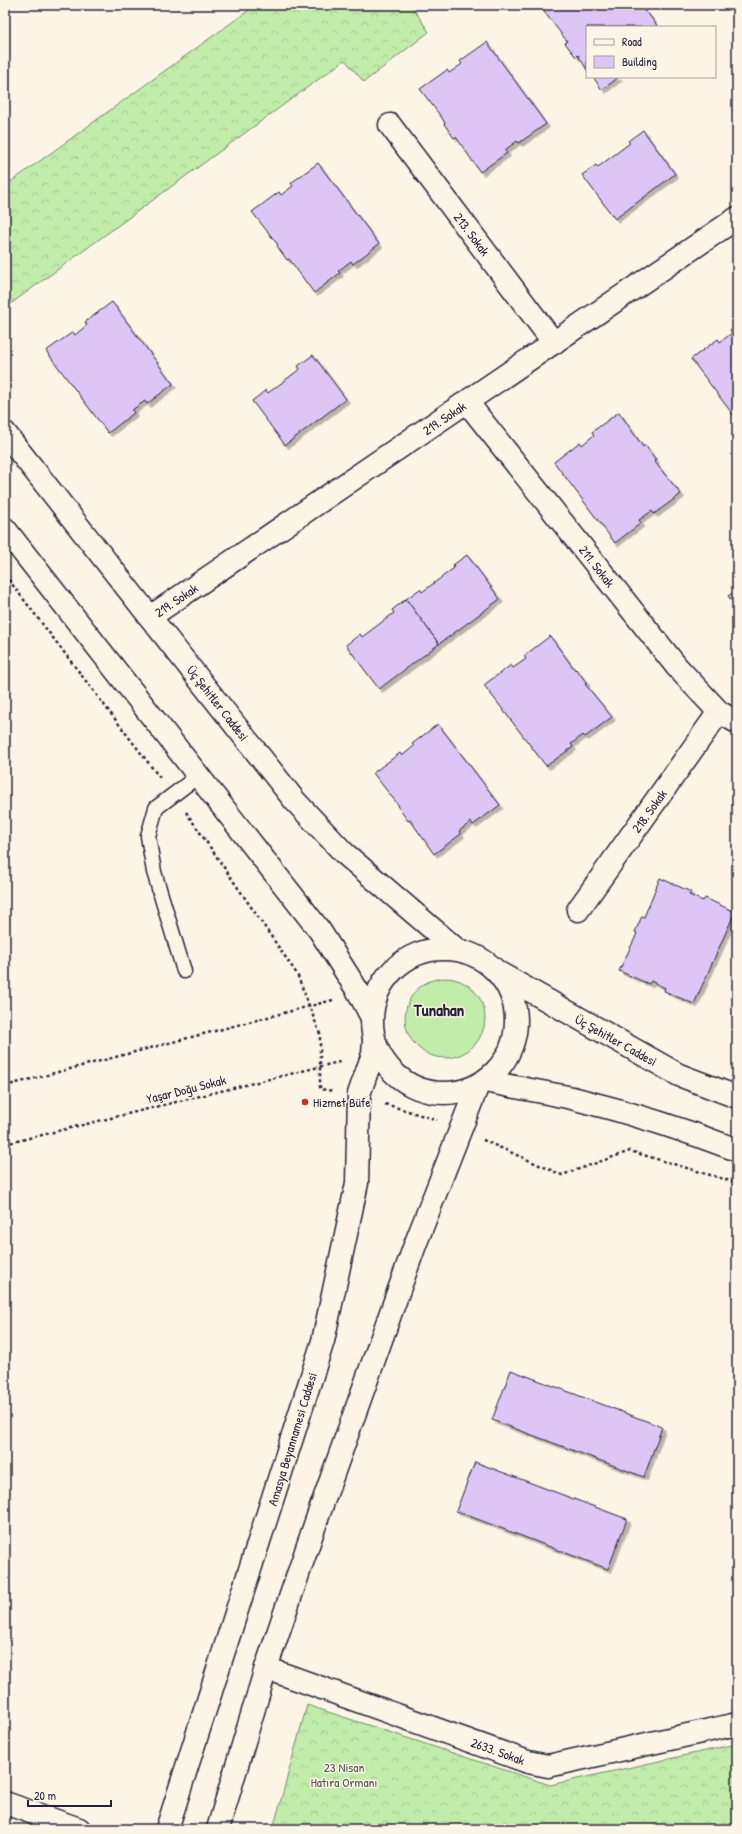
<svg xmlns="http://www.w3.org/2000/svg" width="742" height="1834" font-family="'Patrick Hand',sans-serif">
  <defs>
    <pattern id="forest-crowns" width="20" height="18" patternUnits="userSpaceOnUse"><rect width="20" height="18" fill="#c1eca9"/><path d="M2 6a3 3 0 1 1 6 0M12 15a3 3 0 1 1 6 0" fill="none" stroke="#a6ca92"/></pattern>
    <filter id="shadow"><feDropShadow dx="3.5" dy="3.5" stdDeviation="0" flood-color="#0004"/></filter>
  </defs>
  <rect width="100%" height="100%" fill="#fcf5e5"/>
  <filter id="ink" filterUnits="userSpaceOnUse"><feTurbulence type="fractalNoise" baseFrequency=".025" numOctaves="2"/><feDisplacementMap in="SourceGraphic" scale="8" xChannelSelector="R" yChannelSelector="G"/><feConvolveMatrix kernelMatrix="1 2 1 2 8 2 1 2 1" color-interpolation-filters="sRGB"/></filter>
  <g filter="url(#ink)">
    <!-- grass -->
    <circle fill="#c1eca9" stroke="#728772" cx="445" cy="1018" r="40"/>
    <!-- forest -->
    <g fill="url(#forest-crowns)" stroke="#728772">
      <path d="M256,5H411L429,32L364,82L345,60L5,308V186Z"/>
      <path d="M307,1705L550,1785L737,1744V1829H273Z"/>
    </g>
    <!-- building -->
    <g fill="#ddc6f6" stroke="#22223b" filter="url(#shadow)">
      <path d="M546,5H642L643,6L642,8L645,12L646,11L658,27H587V70L578,55L576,57L565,43L567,41L541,8Z"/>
      <path d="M487,42L546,124L519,143L517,141L505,150L507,153L480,172L456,137L454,138L444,124L445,123L442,118L420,89L447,70L449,73L462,64L460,61Z"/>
      <path d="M593,77H619L602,90Z"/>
      <path d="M643,130L675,174L615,219L582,175L596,165L598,167L630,143L628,141Z"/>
      <path d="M318,163L379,244L353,264L351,261L338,271L340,273L314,293L292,263L289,259L287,260L277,246L278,245L275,241L252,212L279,192L281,195L293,186L291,183Z"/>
      <path d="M112,302L173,384L147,404L145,401L132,410L134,413L108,433L46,351L73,332L75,335L87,325L85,322Z"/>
      <path d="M737,324V420L691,359L718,339L720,342L732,333L730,330Z"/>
      <path d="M313,355L346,399L285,445L252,401L266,390L268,393L300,369L298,366Z"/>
      <path d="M619,412L643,447L645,445L656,460L654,461L681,494L654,514L652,511L639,520L641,523L615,543L554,462L580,442L582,445L594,435L592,432Z"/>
      <path d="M467,555L500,599L439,644L406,599L420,589L422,592L454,568L453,565Z"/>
      <path d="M737,590V608L728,596Z"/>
      <path d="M406,599L439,644L379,689L346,645L360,634L362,637L394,613L392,610Z"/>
      <path d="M550,636L575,670L576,669L587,683L585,684L612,717L585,737L583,735L571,744L573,747L546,766L484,685L511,665L513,668L526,659L524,656Z"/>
      <path d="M438,724L500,805L473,825L471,822L459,831L461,834L434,854L410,820L408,821L398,807L399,806L373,773L400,753L402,756L414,746L412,744Z"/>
      <path d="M660,878L691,892L689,895L703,901L705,898L735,912L694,1004L664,991L665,988L651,981L649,984L619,971L635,938L637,933L635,932L642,916L644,917Z"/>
      <path d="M511,1370L662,1427L644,1477L492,1420Z"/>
      <path d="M475,1462L627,1519L608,1569L456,1511Z"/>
    </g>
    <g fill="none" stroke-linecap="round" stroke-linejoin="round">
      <!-- lane casing -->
      <g stroke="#22223b" stroke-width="17">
        <path id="lane" d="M184,971L154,872L148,836L156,808L198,776"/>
      </g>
      <!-- street casing -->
      <g stroke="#22223b" stroke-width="25">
        <g id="street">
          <path d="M390,125L554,343"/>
          <path d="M467,402L677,667L719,712L737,722"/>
          <path d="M150,617L737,218"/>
          <path d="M578,910L719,712"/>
          <path d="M266,1668L528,1762L548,1766L737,1724"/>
          <path d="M5,1803L79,1829"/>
        </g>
      </g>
      <!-- secondary casing -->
      <g stroke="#22223b" stroke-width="25">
        <g id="secondary">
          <path d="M5,433L295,801L344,853L456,949"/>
          <path d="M5,529L320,931L359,993L371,1016"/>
          <circle cx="444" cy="1021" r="72"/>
          <path d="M501,974L679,1075L737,1097"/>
          <path d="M485,1081C514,1087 543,1092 572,1098C628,1112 683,1129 737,1150"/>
          <path d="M167,1829L323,1341L357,1183L359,1094L373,1054L374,1041"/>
          <path d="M218,1829L266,1668L318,1516L415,1245L478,1085"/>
        </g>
      </g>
      <!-- path -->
      <g stroke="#22223b" stroke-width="2.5" stroke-dasharray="3 3" stroke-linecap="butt">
        <path d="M5,575L160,778"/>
        <path d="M186,812L297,974L320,1034V1089L334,1091"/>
        <path d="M5,1086L333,1000"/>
        <path d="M385,1104L437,1120"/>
        <path d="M483,1140L562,1175L630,1151L737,1183"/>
        <path d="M5,1144L343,1061"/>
      </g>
      <!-- lane -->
      <use href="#lane" stroke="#fcf5e5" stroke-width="14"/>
      <!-- street -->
      <use href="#street" stroke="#fcf5e5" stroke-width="22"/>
      <!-- secondary -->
      <use href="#secondary" stroke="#fcf5e5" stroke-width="22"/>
    </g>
  </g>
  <!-- markers -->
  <circle fill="#c8321e" stroke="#fcf5e5" stroke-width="1.5" cx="305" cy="1102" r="4"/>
  <g text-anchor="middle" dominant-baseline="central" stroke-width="3" stroke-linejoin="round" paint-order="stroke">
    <!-- street labels -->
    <g font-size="13" fill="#22223b" stroke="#fcf5e5">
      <text transform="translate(472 234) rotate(53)">213. Sokak</text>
      <text transform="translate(444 418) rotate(-34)">219. Sokak</text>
      <text transform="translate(597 566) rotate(52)">211. Sokak</text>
      <text transform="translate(176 600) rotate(-34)">219. Sokak</text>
      <text transform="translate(218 703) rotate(52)">Üç Şehitler Caddesi</text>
      <text transform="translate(649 811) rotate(-54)">218. Sokak</text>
      <text transform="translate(616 1040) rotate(29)">Üç Şehitler Caddesi</text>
      <text transform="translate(186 1089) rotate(-14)">Yaşar Doğu Sokak</text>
      <text transform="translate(292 1439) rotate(-73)">Amasya Beyannamesi Caddesi</text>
      <text transform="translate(498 1751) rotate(20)">2633. Sokak</text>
    </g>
    <!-- poi labels -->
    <g font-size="13" fill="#22223b" stroke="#fcf5e5" text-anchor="start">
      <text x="313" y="1102">Hizmet Büfe</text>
    </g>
    <!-- park labels -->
    <g font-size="13" fill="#4a5456" stroke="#fcf5e5">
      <text x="344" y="1767">23 Nisan<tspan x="344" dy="15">Hatıra Ormanı</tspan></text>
    </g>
    <!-- district labels -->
    <g font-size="17" font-weight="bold" fill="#22223b" stroke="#fcf5e5">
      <text x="439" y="1009">Tunahan</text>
    </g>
  </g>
  <!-- margin -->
  <rect width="742" height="1834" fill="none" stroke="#fcf5e5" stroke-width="20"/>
  <rect x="10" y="10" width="722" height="1814" fill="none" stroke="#22223b" stroke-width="1.5" filter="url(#ink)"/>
  <!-- legend -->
  <rect x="586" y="26" width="130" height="52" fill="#fcf5e5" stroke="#a5a1a1"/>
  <rect x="594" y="39" width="20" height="6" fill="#fcf5e5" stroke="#a5a1a1"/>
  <text x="622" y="46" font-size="12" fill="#22223b">Road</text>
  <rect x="594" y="56" width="20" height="12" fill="#ddc6f6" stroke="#a5a1a1"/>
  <text x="622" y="66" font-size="12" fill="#22223b">Building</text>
  <!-- scale -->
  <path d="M28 1800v6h83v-6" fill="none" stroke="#22223b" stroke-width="2"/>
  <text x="34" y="1800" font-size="12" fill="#22223b" stroke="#fcf5e5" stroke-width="3" paint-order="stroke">20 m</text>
</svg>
